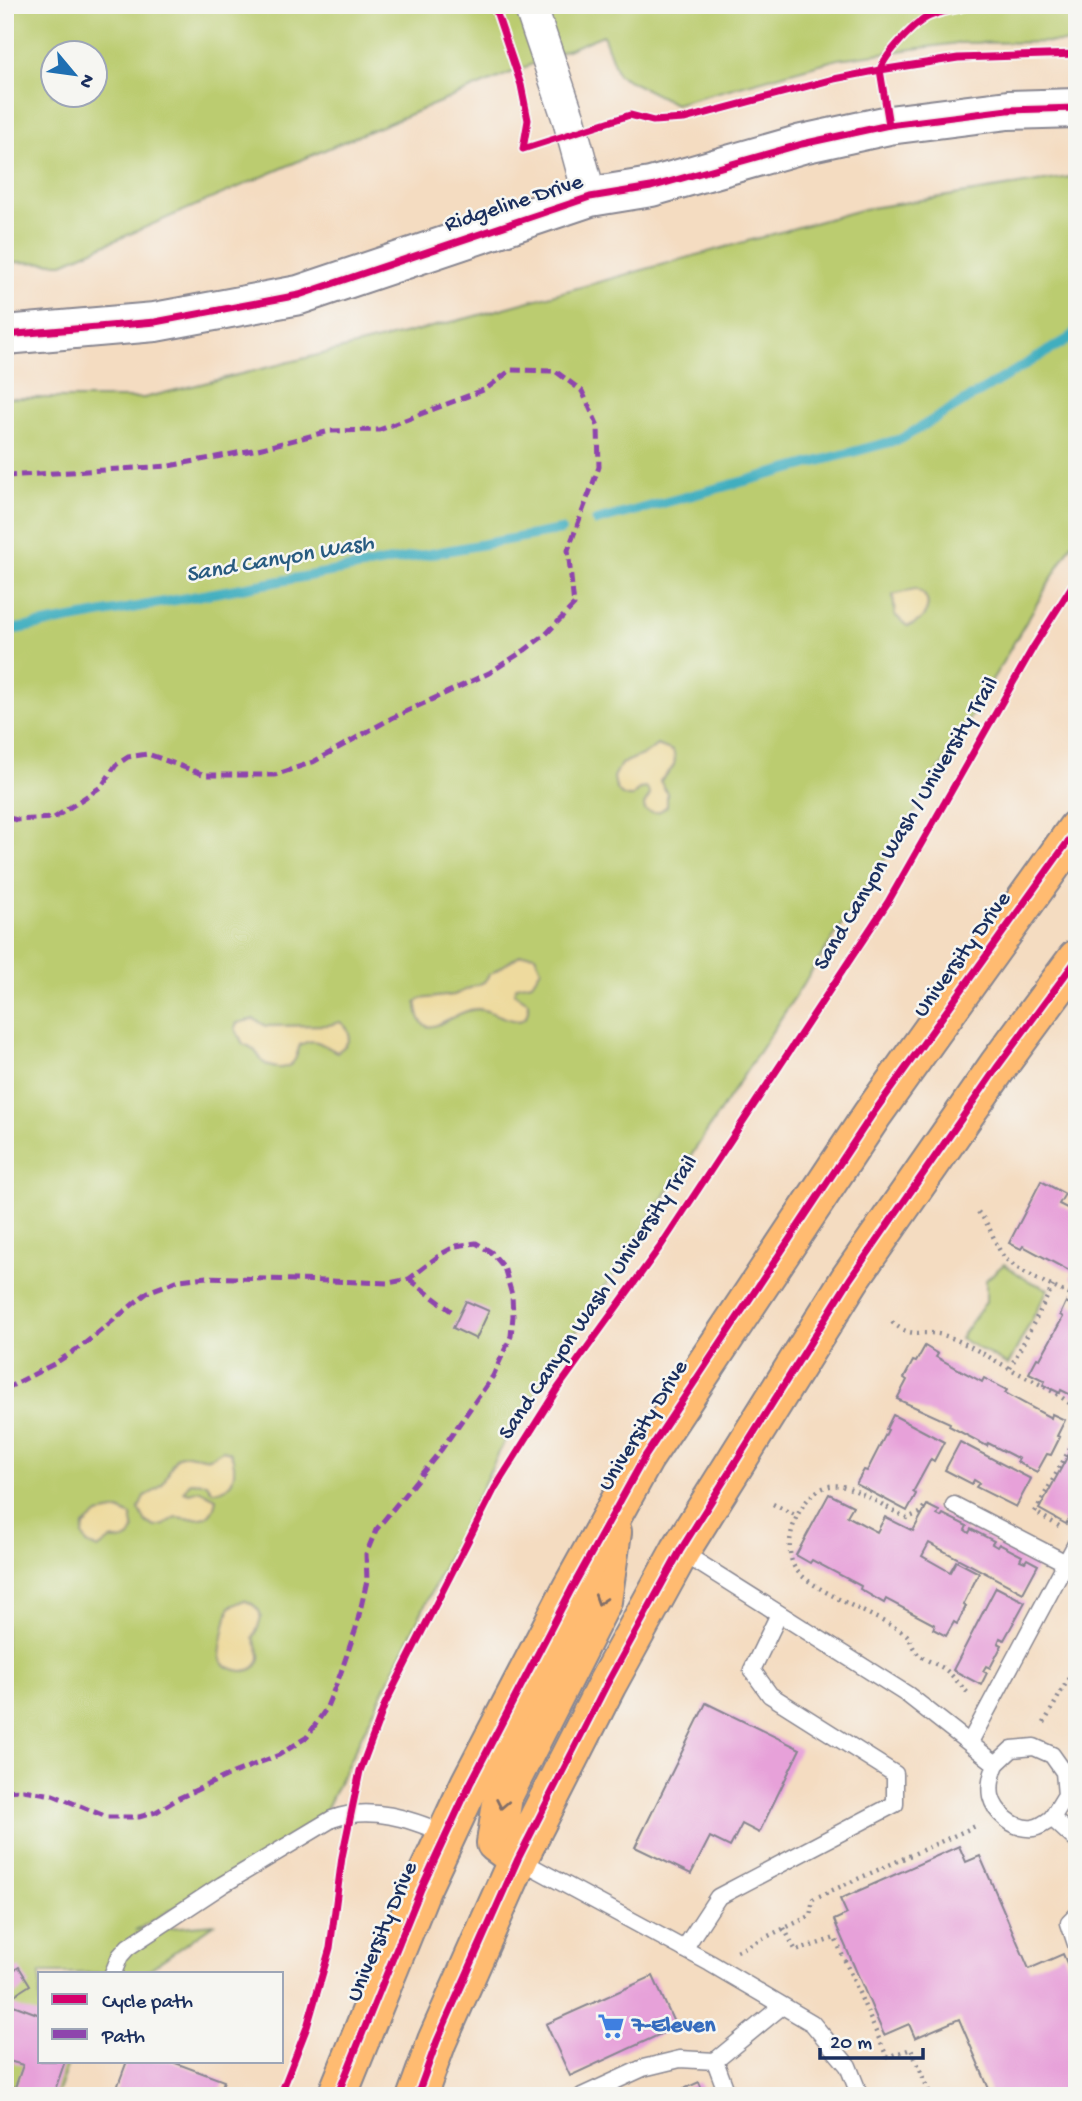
<svg xmlns="http://www.w3.org/2000/svg" width="1082" height="2101" font-family="'Gochi Hand',sans-serif">
  <rect width="100%" height="100%" fill="#f6f6f2"/>
  <filter id="ink" filterUnits="userSpaceOnUse"><feTurbulence type="fractalNoise" baseFrequency=".0143" numOctaves="2"/><feDisplacementMap in="SourceGraphic" scale="14" xChannelSelector="R" yChannelSelector="G"/><feConvolveMatrix kernelMatrix="1 2 1 2 8 2 1 2 1" color-interpolation-filters="sRGB"/></filter>
  <filter id="wash" filterUnits="userSpaceOnUse"><feTurbulence type="fractalNoise" baseFrequency=".00686" numOctaves="4" result="noise"/><feDisplacementMap in="SourceGraphic" scale="28" xChannelSelector="R" yChannelSelector="G"/><feGaussianBlur stdDeviation="1.57" result="paint"/><feColorMatrix in="noise" values="0 0 0 0 0 0 0 0 0 0 0 0 0 0 0 0 0 1.4 0 .05"/><feComposite in="paint" operator="in"/></filter>
  <g filter="url(#wash)">
    <rect width="100%" height="100%" fill="#f4dcc1"/>
    <!-- green -->
    <g fill="#bbcc6f" stroke="#6b7e66" stroke-width="2" fill-rule="evenodd">
      <path d="M5,5H1077V42L958,43L838,59L675,104L618,75L603,35L345,141L63,263L5,262ZM52,52H94V94H52Z"/>
      <path d="M1070,177L1077,179V535L909,822L504,1442L320,1822L135,1931L214,1924L144,1973H40V2061H69L56,2096H5V398H144L472,317L864,209Z"/>
      <path d="M1004,1264L1027,1280L1048,1289L1008,1365L960,1338L986,1302V1280Z"/>
    </g>
    <!-- sand -->
    <g fill="#eeda9e" stroke="#84847e" stroke-width="2">
      <path d="M915,589C938,598 926,623 907,626L895,615L893,595Z"/>
      <path d="M657,745L673,751C679,766 669,772 660,781L667,793V806C660,812 654,815 645,810L644,805L650,795L647,788L639,789L632,797C619,798 615,788 614,777L621,764L647,753Z"/>
      <path d="M528,954L535,955L541,969L532,983C524,985 515,983 514,993L528,1002C531,1039 496,1010 478,1009C459,1009 437,1030 427,1026C418,1023 418,1010 416,1002L420,999L454,995L484,982L489,975L520,955Z"/>
      <path d="M254,1019L266,1026L329,1025L340,1022C355,1032 350,1044 337,1052C321,1045 317,1036 300,1045C298,1049 297,1057 294,1061C287,1071 271,1069 263,1062C256,1053 255,1047 243,1044L235,1028L237,1023Z"/>
      <path d="M223,1450L230,1452C239,1468 234,1494 212,1491L207,1483L190,1482L184,1491L189,1493L200,1490L216,1498C213,1524 195,1519 176,1517L164,1525L155,1527L146,1522L139,1509L144,1496C170,1487 163,1474 178,1456L187,1454L209,1458Z"/>
      <path d="M119,1510L131,1516L134,1531C128,1541 121,1542 111,1539L98,1549L87,1544L83,1535L84,1526L98,1514Z"/>
      <path d="M244,1600C266,1609 263,1620 253,1638C256,1644 261,1652 260,1658C257,1677 229,1673 221,1660C218,1655 227,1615 230,1607Z"/>
    </g>
    <g fill="none" stroke-linecap="round" stroke-linejoin="round">
      <!-- stream -->
      <g stroke="#41aebf" stroke-width="10">
        <path d="M596,521L901,439L1070,338L1077,330"/>
        <path d="M5,631L561,530"/>
      </g>
    </g>
    <g id="blocks">
      <!-- building -->
      <g fill="#e7a1d9">
        <path d="M1041,1181L1065,1194L1059,1204L1077,1213V1282L1070,1278L1073,1273L1023,1246L1021,1249L1009,1243Z"/>
        <path d="M466,1301L489,1311L476,1339L453,1328Z"/>
        <path d="M1066,1302L1077,1308V1398L1061,1390L1060,1393L1043,1385L1045,1381L1029,1373L1037,1358L1040,1359L1063,1317L1060,1315Z"/>
        <path d="M925,1346L938,1354L936,1357L982,1382L984,1378L1007,1390L1005,1393L1051,1418L1052,1414L1065,1420L1057,1436L1060,1437L1051,1455L1047,1454L1037,1472L1017,1462L1019,1459L988,1443L987,1446L949,1426L950,1423L897,1399L907,1380L904,1378L913,1361L916,1362Z"/>
        <path d="M893,1415L944,1442L934,1461L931,1459L913,1492L916,1494L907,1511L856,1484L864,1470L867,1471L888,1430L886,1429Z"/>
        <path d="M1077,1439V1504L1066,1524L1039,1509Z"/>
        <path d="M960,1442L1031,1479L1016,1507L976,1487L979,1483L974,1480L972,1484L945,1470Z"/>
        <path d="M829,1494L853,1506L847,1516L877,1532L885,1517L913,1531L927,1505L939,1511L937,1515L941,1517L943,1514L967,1526L965,1530L969,1533L971,1529L994,1541L992,1544L997,1547L999,1544L1022,1556L1020,1560L1025,1562L1027,1559L1038,1565L1023,1593L929,1543L922,1556L950,1572L956,1561L979,1573L963,1605L966,1606L957,1624L954,1622L946,1636L933,1629L935,1625L886,1599L884,1603L860,1589L861,1586L812,1560L810,1563L796,1555Z"/>
        <path d="M996,1587L1025,1602L1004,1640L1000,1638L998,1643L1002,1645L990,1668L986,1666L983,1671L987,1673L981,1685L953,1670Z"/>
        <path d="M706,1703L800,1749L759,1833L742,1824L730,1847L710,1837L691,1874L635,1847Z"/>
        <path d="M959,1846L966,1862L980,1856L1029,1969L1063,1954L1077,1986V2096H992L959,2019L915,2038L909,2024L884,2035L834,1920L847,1914L840,1899Z"/>
        <path d="M19,1967L30,1985L5,2001V1975Z"/>
        <path d="M653,1976L676,2027L570,2076L546,2024Z"/>
        <path d="M8,2003L40,2015V2061H65L53,2096H12L23,2065L5,2060V2011Z"/>
        <path d="M127,2061H170L224,2081L218,2096H114Z"/>
        <path d="M699,2082L705,2096H668Z"/>
      </g>
    </g>
  </g>
  <g filter="url(#ink)">
    <use href="#blocks" fill-opacity="0" stroke="#888690" stroke-width="2"/>
    <g fill="none" stroke-linecap="round" stroke-linejoin="round">
      <!-- service casing -->
      <g stroke="#888690" stroke-width="19">
        <g id="service">
          <path d="M954,1505L1066,1563"/>
          <path d="M680,1551L908,1695L996,1764C992,1775 989,1784 991,1796C995,1813 1014,1830 1033,1828C1040,1827 1047,1822 1052,1818L1077,1841"/>
          <path d="M970,1742L1077,1542"/>
          <path d="M996,1764L1012,1749L1034,1747L1052,1755L1064,1772L1066,1795L1052,1818"/>
          <path d="M518,1859L710,1963L812,2023L848,2066L860,2096"/>
          <path d="M1077,1915L1069,1923L1077,1947"/>
          <path d="M684,1949L718,1897L895,1804V1774L770,1695L752,1670L779,1614"/>
          <path d="M113,1973L120,1956L128,1947L222,1885L332,1819C371,1805 410,1819 446,1834"/>
          <path d="M582,2096L643,2068L680,2059L715,2061"/>
          <path d="M728,2096L715,2061L782,2006"/>
        </g>
      </g>
      <!-- minor casing -->
      <g stroke="#888690" stroke-width="35">
        <path id="minor" d="M530,5L569,120L590,197"/>
      </g>
      <!-- tertiary casing -->
      <g stroke="#888690" stroke-width="42">
        <path id="tertiary" d="M5,335L155,322L299,295L590,197L651,187L802,144L889,125L1008,110L1077,108"/>
      </g>
      <!-- primary casing -->
      <g stroke="#888690" stroke-width="42">
        <g id="primary">
          <path d="M518,1859L496,1843L503,1796L602,1601L612,1532"/>
          <path d="M337,2096L421,1889L470,1784L571,1590L644,1458L872,1115L1077,829"/>
          <path d="M417,2096L437,2041L518,1859L607,1684L680,1551L850,1279L998,1066L1077,959"/>
        </g>
      </g>
      <!-- path -->
      <g stroke="#888690" stroke-width="4.5" stroke-dasharray="2 5" stroke-linecap="butt">
        <path d="M630,115L653,121L684,119L834,79L958,58L1077,54"/>
        <path d="M978,1212C992,1226 995,1247 1005,1258C1019,1273 1058,1288 1077,1299"/>
        <path d="M892,1322C912,1340 921,1329 943,1335C966,1342 986,1356 1007,1367C1030,1380 1058,1391 1077,1410"/>
        <path d="M1010,1368L1053,1286"/>
        <path d="M773,1504L797,1516"/>
        <path d="M924,1507L920,1513L907,1518C890,1510 858,1489 841,1486C805,1479 778,1540 795,1568C808,1589 880,1617 904,1633C911,1637 910,1644 915,1650C921,1660 937,1663 946,1670C954,1677 961,1686 968,1693"/>
        <path d="M1059,1526L1035,1512L1077,1436"/>
        <path d="M1044,1723L1077,1663"/>
        <path d="M784,1928L796,1951L835,1938L887,2057L911,2049L931,2096"/>
        <path d="M737,1951L810,1916L813,1899L978,1825"/>
      </g>
      <!-- service -->
      <use href="#service" stroke="#fff" stroke-width="16"/>
      <!-- minor -->
      <use href="#minor" stroke="#fff" stroke-width="32"/>
      <!-- tertiary -->
      <use href="#tertiary" stroke="#fff" stroke-width="38"/>
      <!-- primary -->
      <use href="#primary" stroke="#ffbb71" stroke-width="38"/>
      <!-- quiet -->
      <g stroke="#8e44ad" stroke-width="5" stroke-dasharray="10 5" stroke-linecap="butt">
        <path d="M5,476L169,466L258,449L330,431L379,430L486,389L511,370L555,371L582,391L598,426L599,467L568,550L574,605L546,634L525,650L489,673L392,718L313,762L275,775H205L148,754L128,757L116,765L102,786L54,818L17,820L5,817"/>
        <path d="M409,1279L451,1311"/>
        <path d="M5,1389L54,1364L83,1345L148,1292L179,1280L207,1277L389,1283L409,1279L441,1254L456,1246L476,1243L491,1252L504,1267L512,1295L513,1316L511,1336L493,1376L441,1450L376,1530L366,1554L367,1581L356,1628L340,1675L326,1709L307,1737L279,1755L233,1773L179,1798L156,1812L139,1817H107L53,1795L23,1790L5,1791"/>
      </g>
      <!-- cycleway casing -->
      <g stroke="#f6f6f2" stroke-width="11">
        <g id="cycleway">
          <path d="M494,5L521,85L528,120L523,149L630,115L653,121L684,119L834,79L880,70L958,58L1077,54"/>
          <path d="M889,125L880,70C885,55 915,22 930,16C943,10 960,9 974,5"/>
          <path d="M5,335L155,322L299,295L590,197L651,187L802,144L889,125L1008,110L1077,108"/>
          <path d="M280,2096L307,2027L330,1948L342,1857L360,1771L385,1704L495,1488L558,1388L660,1247L888,902L1034,646L1077,578"/>
          <path d="M337,2096L421,1889L470,1784L571,1590L644,1458L872,1115L1077,829"/>
          <path d="M417,2096L437,2041L518,1859L607,1684L680,1551L850,1279L998,1066L1077,959"/>
        </g>
      </g>
      <!-- cycleway -->
      <use href="#cycleway" stroke="#d6006c" stroke-width="7"/>
    </g>
    <!-- one-way arrows -->
    <defs><path id="oneway-chevron" d="M-2-3.5L2.5 0L-2 3.5" fill="none" stroke-width="1.6" stroke-linecap="round" stroke-linejoin="round" transform="scale(1.75)"/></defs>
    <g stroke="#826e67">
      <use href="#oneway-chevron" transform="translate(600 1600) rotate(108)"/>
      <use href="#oneway-chevron" transform="translate(502 1804) rotate(101)"/>
    </g>
  </g>
  <!-- icons -->
  <defs>
    <g id="supermarket-bare" transform="scale(2.1)"><path d="M-6-5.5h2.5l.6 2H6L4.5 2H-2.5L-4.4-4H-6ZM-1.5 3.2a1.3 1.3 0 1 0 .1 0ZM3 3.2a1.3 1.3 0 1 0 .1 0Z" fill="#3f7fe0" stroke="#f6f6f2" stroke-width="2.5" paint-order="stroke"/></g>
  </defs>
  <g fill-rule="evenodd">
    <use href="#supermarket-bare" x="611" y="2026"/>
  </g>
  <g text-anchor="middle" dominant-baseline="central" stroke-width="5" stroke-linejoin="round" paint-order="stroke">
    <!-- street labels -->
    <g font-size="23" fill="#1b2f5e" stroke="#f6f6f2">
      <text transform="translate(514 204) rotate(-18)">Ridgeline Drive</text>
      <text transform="translate(907 824) rotate(-59)">Sand Canyon Wash / University Trail</text>
      <text transform="translate(963 955) rotate(-54)">University Drive</text>
      <text transform="translate(599 1298) rotate(-56)">Sand Canyon Wash / University Trail</text>
      <text transform="translate(644 1426) rotate(-58)">University Drive</text>
      <text transform="translate(383 1932) rotate(-67)">University Drive</text>
    </g>
    <!-- shop labels -->
    <g font-size="23" font-weight="bold" fill="#366cbe" stroke="#f6f6f2" text-anchor="start">
      <text x="632" y="2026">7-Eleven</text>
    </g>
    <!-- water labels -->
    <g font-size="24" font-style="italic" fill="#285b80" stroke="#f6f6f2">
      <text transform="translate(280 560) rotate(-10)">Sand Canyon Wash</text>
    </g>
  </g>
  <!-- margin -->
  <rect width="1082" height="2101" fill="none" stroke="#f6f6f2" stroke-width="28"/>
  <!-- legend -->
  <rect x="38" y="1972" width="245" height="91" fill="#f6f6f2" stroke="#9ea6b7" stroke-width="2"/>
  <rect x="52" y="1994" width="35" height="10" fill="#d6006c" stroke="#9ea6b7" stroke-width="2"/>
  <text x="102" y="2007" font-size="21" fill="#1b2f5e">Cycle path</text>
  <rect x="52" y="2029" width="35" height="10" fill="#8e44ad" stroke="#9ea6b7" stroke-width="2"/>
  <text x="102" y="2042" font-size="21" fill="#1b2f5e">Path</text>
  <!-- north arrow -->
  <g transform="translate(74 74) rotate(119)"><circle r="33" fill="#f6f6f2" stroke="#9ea6b7" stroke-width="2"/>
  <path d="M0-5L12 26L0 18L-12 26Z" fill="#1f6fb2"/>
  <text y="-10" font-size="19" font-weight="bold" text-anchor="middle" fill="#1b2f5e">N</text>
  </g>
  <!-- scale -->
  <path d="M820 2048v10h103v-10" fill="none" stroke="#1b2f5e" stroke-width="3.5"/>
  <text x="830" y="2048" font-size="21" fill="#1b2f5e" stroke="#f6f6f2" stroke-width="5" paint-order="stroke">20 m</text>
</svg>
